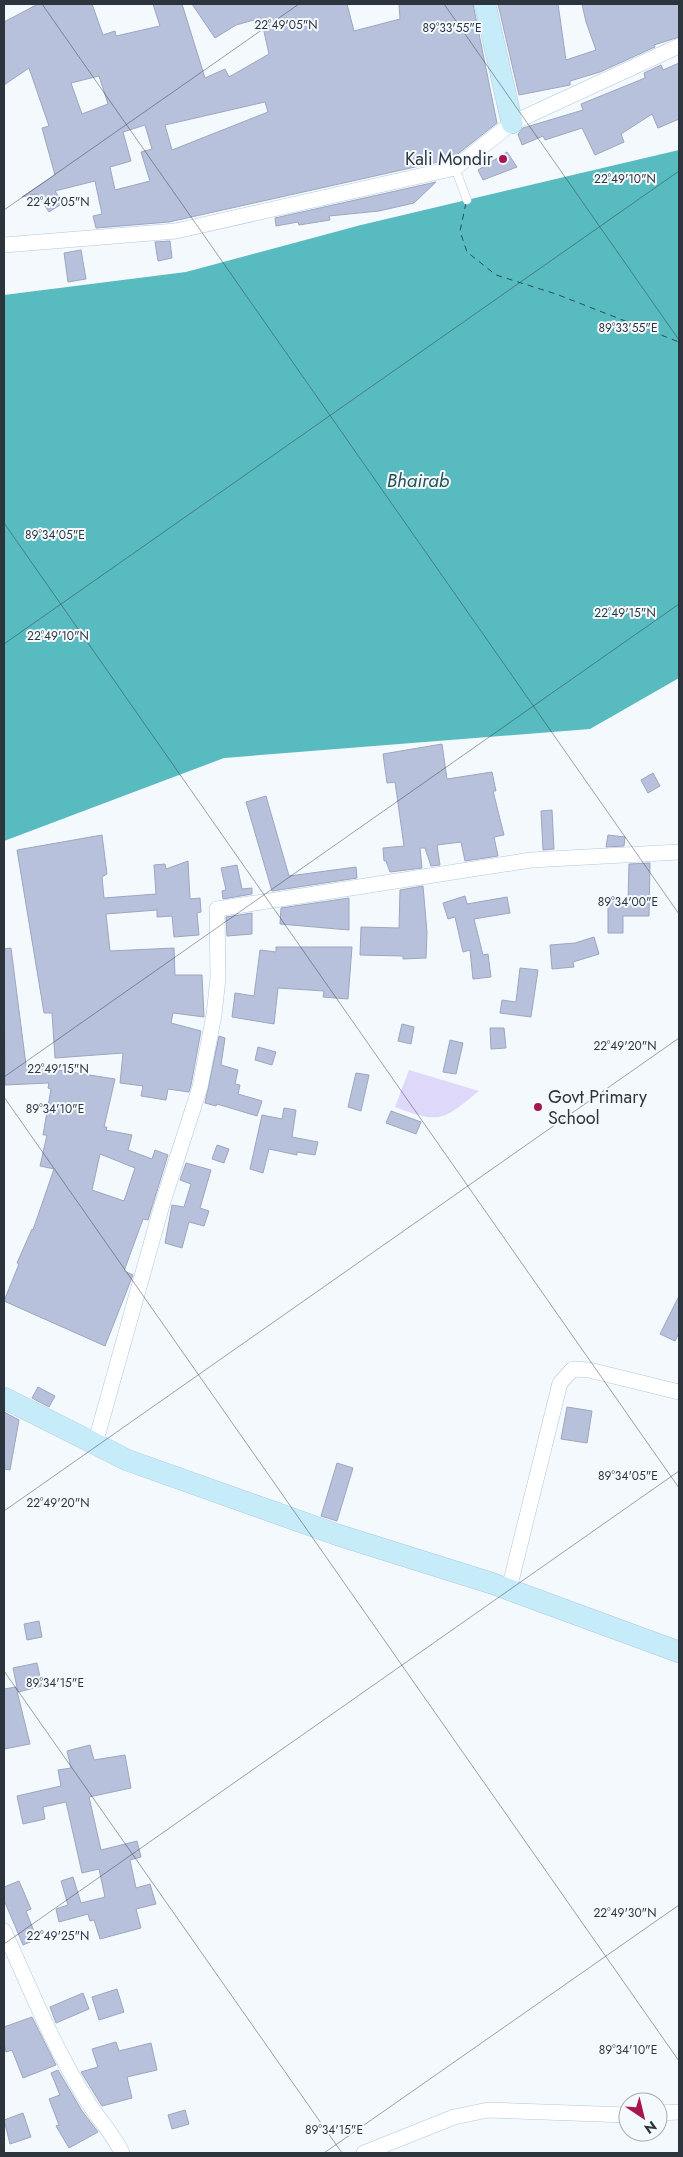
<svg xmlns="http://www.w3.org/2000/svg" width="683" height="2157" font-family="Jost,sans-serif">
  <rect width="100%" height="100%" fill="#f4f9fe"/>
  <!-- green -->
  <path fill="#ded8fb" d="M409,1070L479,1091C442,1121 440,1124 395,1107Z"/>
  <!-- water -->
  <path fill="#57bbbf" d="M679,150V678L590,729L224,758L4,841V295L186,272L361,225Z"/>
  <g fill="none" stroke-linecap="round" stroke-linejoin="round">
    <!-- ferry -->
    <path stroke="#255253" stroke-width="1" stroke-dasharray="6 5" stroke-linecap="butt" d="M466,203L460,231L467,252L496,275L556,294L679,342"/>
  </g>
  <!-- building -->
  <g fill="#b7c1dc" stroke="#9ca6c0" fill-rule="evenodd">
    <path d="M38,4H92L103,35L115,31L116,36L160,26L153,4H182L205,78L225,69L229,77L269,54L261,18L236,25L215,38L192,4H347L354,31L400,19L399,4H473L497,123L454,157L441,160L442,161L169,222L96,228L93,216L102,214L95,181L55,191L63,203L49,212L37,194L22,197L55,175L42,128L49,126L29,68L4,85V22ZM99,76L108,104L82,114L71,83ZM265,102L268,112L172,150L165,125ZM145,125L152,149L141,152L150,181L115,190L110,167L131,161L123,132Z"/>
    <path d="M498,4H558L566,60L596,50L586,22L582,4H679V37L654,45L655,47L600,72L570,81V85L519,95Z"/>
    <path d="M679,63V119L658,128L652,114L621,134L624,142L595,155L582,128L545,140L543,136L522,145L518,134L523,128L583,110L581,104L645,78L644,73L661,65L663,70Z"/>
    <path d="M507,152L517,167L483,180L478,170Z"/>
    <path d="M436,182L414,203L379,211L329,216L330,220L299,225L298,222L276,226L275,218Z"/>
    <path d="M170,241L172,258L158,261L155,242Z"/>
    <path d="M81,250L86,279L68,282L64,253Z"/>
    <path d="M442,744L447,779L492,772L496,791H493L504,835L494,837L498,856L465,861L461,842L437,845L440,865L431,866L425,848H420L422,868L390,872L386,861H384L383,848L404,846L395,782L387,783L383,754Z"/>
    <path d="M653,773L660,786L648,793L641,780Z"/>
    <path d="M266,796L289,876L356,867L357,878L272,891L246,802Z"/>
    <path d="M552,810L554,849L543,850L541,811Z"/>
    <path d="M102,835L107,874L102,877L104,898L156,894L154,865L165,864L166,869L188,861L190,899L200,898L201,912L197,913L199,935L174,937L172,916L157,917V910L106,914L110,951L174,948L175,975H202L204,1017L173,1013L171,1023L201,1031L191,1085L189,1092L168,1089L166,1100L141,1096L143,1086L120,1083L123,1053L55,1058L52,1013H44L17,850Z"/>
    <path d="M608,835L625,837L624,846L606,847Z"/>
    <path d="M650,863L649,916H623V933H608V901H628L629,864Z"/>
    <path d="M237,865L242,889L252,888V894L223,899L222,891L226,890L221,868Z"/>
    <path d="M423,886L427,932L426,958L403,959V956L360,955L361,927L399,928L400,890Z"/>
    <path d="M465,896L467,904L507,897L510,913L474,919L483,955L488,954L491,977L473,979L470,950L463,952L455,917L448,919L443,903Z"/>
    <path d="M349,898V930L280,924L281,908Z"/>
    <path d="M252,913V934L227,936L226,917Z"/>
    <path d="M594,937L599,954L573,962L574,967L552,969L550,945L575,943Z"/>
    <path d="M276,947H352L348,999L323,997L324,991L278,988L274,1024L232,1017L235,993L254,996L260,950L276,952Z"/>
    <path d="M11,948L26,1065L115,1079L104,1127H107L106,1130L132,1135L128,1150L152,1159L155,1150L168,1155L148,1220L143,1219L124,1271L133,1275L105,1346L4,1301L19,1264L17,1263L32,1229L33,1230L54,1169L40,1166L47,1135H43L51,1089L48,1088L49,1083L5,1085L4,949ZM100,1154L135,1168L124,1201L92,1190Z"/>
    <path d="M520,968L538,970L531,1017L500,1013L502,1000L516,1002Z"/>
    <path d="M402,1024L414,1027L411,1044L398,1041Z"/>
    <path d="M490,1028H504L506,1048L491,1049Z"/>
    <path d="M219,1036L225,1038L221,1065L238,1070L235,1084L240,1085L238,1094L262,1101L257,1116L217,1104L216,1106L205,1103Z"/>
    <path d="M450,1040L463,1043L456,1074L443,1072Z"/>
    <path d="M258,1047L276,1052L272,1065L255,1060Z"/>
    <path d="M356,1073L369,1075L361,1111L348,1107Z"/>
    <path d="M284,1108L296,1110L292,1137L318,1142L315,1155L297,1152V1155L269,1149L263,1173L250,1169L262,1115L282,1119Z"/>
    <path d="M391,1111L421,1122L416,1134L386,1123Z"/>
    <path d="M217,1145L229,1149L224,1163L212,1159Z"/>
    <path d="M186,1163L211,1170L200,1208L209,1211L204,1226L189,1222L182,1248L165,1243L172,1205L184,1207L191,1184L180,1180Z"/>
    <path d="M679,1296V1333L675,1341L660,1334Z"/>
    <path d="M38,1387L55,1396L49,1407L32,1398Z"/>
    <path d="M567,1407L592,1411L587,1443L561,1439Z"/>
    <path d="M4,1412L19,1420L10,1470L4,1469Z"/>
    <path d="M337,1463L353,1468L337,1521L321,1516Z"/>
    <path d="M39,1621L42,1637L27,1640L24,1624Z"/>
    <path d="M37,1663L42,1686L18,1692L13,1668Z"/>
    <path d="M16,1687L30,1744L4,1749V1689Z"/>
    <path d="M90,1745L94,1760L125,1755L131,1788L89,1797L101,1850L137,1841L141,1857L130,1860L136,1888L150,1884L156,1904L136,1909L141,1928L100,1939L94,1920L90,1921L88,1914L59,1922L56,1909L68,1905L61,1881L73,1877L81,1903L105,1897L99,1869L82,1873L66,1802L43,1807L45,1819L23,1824L17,1796L61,1786L58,1770L71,1768L67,1751Z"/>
    <path d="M19,1881L31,1909L26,1911L37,1939L23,1945L4,1900V1887Z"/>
    <path d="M117,1989L124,2012L99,2020L92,1997Z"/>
    <path d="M83,1993L89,2009L56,2023L50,2007Z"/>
    <path d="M32,2017L56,2065L23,2078L12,2050L6,2052L4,2044V2027Z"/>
    <path d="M116,2042L119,2051L151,2043L157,2070L127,2077L132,2098L102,2106L81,2072L98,2067L92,2049Z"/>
    <path d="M58,2070L82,2111L98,2132L69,2148L56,2126L59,2125L49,2099L60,2095L51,2073Z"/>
    <path d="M185,2110L189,2124L172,2129L168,2115Z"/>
    <path d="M23,2113L31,2137L10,2144L4,2120Z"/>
  </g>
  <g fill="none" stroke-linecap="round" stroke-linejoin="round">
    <!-- service casing -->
    <g stroke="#b0c8dd" stroke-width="9">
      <path id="service" d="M455,168L467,200"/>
    </g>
    <!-- minor casing -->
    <g stroke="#b0c8dd" stroke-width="16">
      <g id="minor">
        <path d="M4,245L176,231L455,168L512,123L679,46"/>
        <path d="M95,1444L162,1205L200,1087L214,1015L218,978L217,909L531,860L679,852"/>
        <path d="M509,1589L560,1383L573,1369L589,1370L679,1392"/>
        <path d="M4,1931C30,1988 53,2046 86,2099C97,2118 113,2133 122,2153"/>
        <path d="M658,2113L679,2112"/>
        <path d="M364,2153L454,2117L488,2110L628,2115"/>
      </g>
    </g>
    <!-- secondary casing -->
    <g stroke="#b0c8dd" stroke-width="22">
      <g id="secondary">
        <path d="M485,4L512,123"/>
        <path d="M4,1398L127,1460L338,1535L491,1583L679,1652"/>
      </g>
    </g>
    <!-- service -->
    <use href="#service" stroke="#fff" stroke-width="8"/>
    <!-- minor -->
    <use href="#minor" stroke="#fff" stroke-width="15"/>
    <!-- secondary -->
    <use href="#secondary" stroke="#c5ecf8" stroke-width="21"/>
  </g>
  <!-- ticks -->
  <path fill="none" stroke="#2c353e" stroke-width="1" stroke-opacity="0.45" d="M42,4L679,914M444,4L679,340M4,210L299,4M4,523L679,1488M4,644L679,171M4,1077L679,604M4,1097L679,2061M4,1511L679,1038M4,1671L342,2153M4,1944L679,1471M324,2153L679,1905"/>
  <!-- markers -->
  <g fill="#a81652" stroke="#f4f9fe" stroke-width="2">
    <circle cx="503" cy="159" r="5"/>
    <circle cx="538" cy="1107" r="5"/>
  </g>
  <g text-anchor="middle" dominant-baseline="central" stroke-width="4" stroke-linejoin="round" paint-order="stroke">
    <!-- poi labels -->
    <g font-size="18" fill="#2c353e" stroke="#f4f9fe" text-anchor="end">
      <text x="493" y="159">Kali Mondir</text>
      <text x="548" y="1097" text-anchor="start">Govt Primary<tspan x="548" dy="21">School</tspan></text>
    </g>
    <!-- water labels -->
    <g font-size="19" font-style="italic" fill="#255253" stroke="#f4f9fe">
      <text x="418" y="480">Bhairab</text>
    </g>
  </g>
  <g font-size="12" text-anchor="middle" fill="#2c353e" stroke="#f4f9fe" stroke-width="4" stroke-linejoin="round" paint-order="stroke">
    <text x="286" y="29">22°49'05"N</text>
    <text x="452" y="32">89°33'55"E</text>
    <text x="625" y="183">22°49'10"N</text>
    <text x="58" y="206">22°49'05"N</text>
    <text x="628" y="332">89°33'55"E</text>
    <text x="55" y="539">89°34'05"E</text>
    <text x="625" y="617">22°49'15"N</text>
    <text x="58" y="640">22°49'10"N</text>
    <text x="628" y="906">89°34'00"E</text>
    <text x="625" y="1050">22°49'20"N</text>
    <text x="58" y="1073">22°49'15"N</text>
    <text x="55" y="1113">89°34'10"E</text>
    <text x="628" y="1480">89°34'05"E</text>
    <text x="58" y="1507">22°49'20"N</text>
    <text x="55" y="1687">89°34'15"E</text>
    <text x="625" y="1917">22°49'30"N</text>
    <text x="58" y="1940">22°49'25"N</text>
    <text x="628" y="2054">89°34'10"E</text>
    <text x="334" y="2134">89°34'15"E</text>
  </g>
  <!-- border -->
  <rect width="683" height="2157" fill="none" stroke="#2c353e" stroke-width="10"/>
  <!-- north arrow -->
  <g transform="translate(643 2117) rotate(145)"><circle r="24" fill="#f4f9fe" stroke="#a4abb1"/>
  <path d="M0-4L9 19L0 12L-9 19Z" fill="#a81652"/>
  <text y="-8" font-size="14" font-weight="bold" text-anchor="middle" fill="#2c353e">N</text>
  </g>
</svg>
